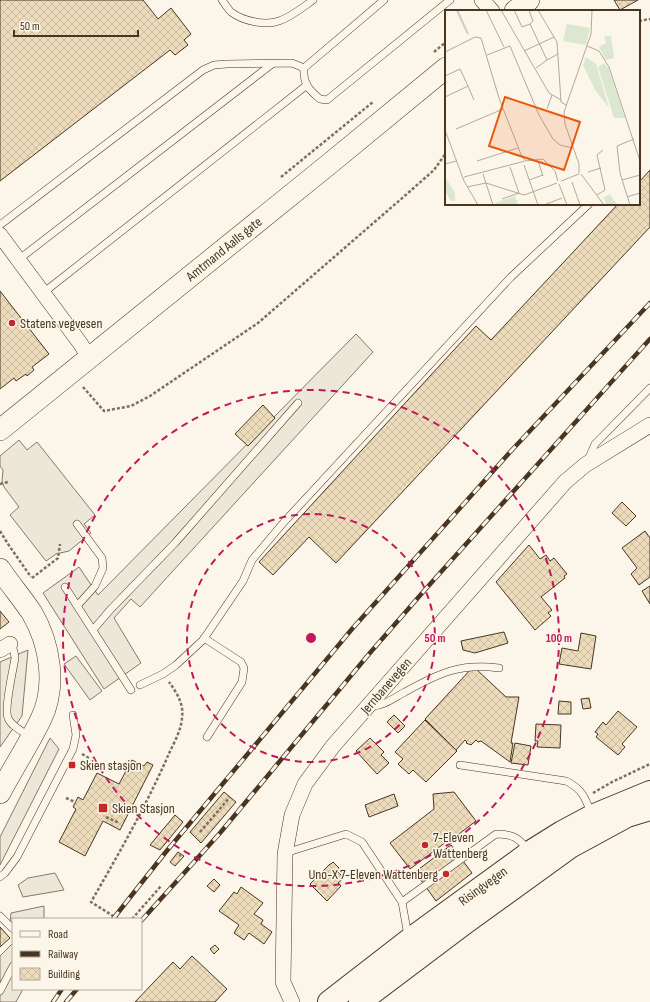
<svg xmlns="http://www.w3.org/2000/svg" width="650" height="1002" font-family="'Sofia Sans Condensed',sans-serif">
  <defs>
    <pattern id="building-cross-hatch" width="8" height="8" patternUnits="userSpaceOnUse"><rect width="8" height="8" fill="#ecdcbc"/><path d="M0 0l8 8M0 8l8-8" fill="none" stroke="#ccbda1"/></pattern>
  </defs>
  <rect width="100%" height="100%" fill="#fbf6e9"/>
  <!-- parking -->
  <g fill="#ede7d9" stroke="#887966">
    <path d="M356,334L373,352L140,607L131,599L114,618L141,663L104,689L43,593L79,567L98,595Z"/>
    <path d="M19,440L27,450L37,442L95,515L84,524L91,533L69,551L56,554L46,561L10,515L19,507L4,487L2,481L3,470L0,466V456Z"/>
    <path d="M28,650L22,716L0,747V662Z"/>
    <path d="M76,656L102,691L90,700L64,664Z"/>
    <path d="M50,738L59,749L0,865V837Z"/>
    <path d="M55,873L64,890L23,897L18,885L28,878Z"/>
    <path d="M44,906V919H13V927L10,922L11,913Z"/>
    <path d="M13,943V989H23L16,1002H0V956Z"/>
  </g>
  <!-- building -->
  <g fill="url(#building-cross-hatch)" stroke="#4a3520">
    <path d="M0,0H143L158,19L171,8L191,34L184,40L188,45L175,55L170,50L0,181Z"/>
    <path d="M614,0H638L620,10Z"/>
    <path d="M650,170V227L336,563L309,537L273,575L259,562L476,326L491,340L618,204H639V182Z"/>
    <path d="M0,291L49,354L32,367L34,370L27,376L26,374L16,381L14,378L0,389Z"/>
    <path d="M263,405L275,418L248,446L235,434Z"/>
    <path d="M622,502L636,516L626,526L612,513Z"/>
    <path d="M645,531L650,538V577L639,585L631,574L637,568L622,548Z"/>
    <path d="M529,545L540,559L546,555L550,561L554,558L567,574L564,576L565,578L541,597L552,610L548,613L551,616L535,630L496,582Z"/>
    <path d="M650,586V604L642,591Z"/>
    <path d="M0,611L9,622L0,629Z"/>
    <path d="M504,632L508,643L475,653L463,650L461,641Z"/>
    <path d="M581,633L596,636L591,669L559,664L562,648L578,651Z"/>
    <path d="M471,669H476L506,697H519L511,743H513L510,762L481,741L478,742L476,740L471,745L466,743L467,742L465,740L456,750L425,719Z"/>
    <path d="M589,698L591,708L583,709L581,699Z"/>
    <path d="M559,701L571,702V714H558Z"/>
    <path d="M618,711L637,727L622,744L625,747L618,755L596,737L598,734L595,732L603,722L606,725Z"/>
    <path d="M394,715L405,726L398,733L387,722Z"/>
    <path d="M425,720L457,751L426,782L413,770L409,774L398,764L403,759L395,752Z"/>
    <path d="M536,724L561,725L560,748L537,747L538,741H535Z"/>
    <path d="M370,738L384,752L381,755L389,763L377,774L356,751Z"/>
    <path d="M515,743L531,746L528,765L511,763Z"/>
    <path d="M132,760L144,766L147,762L153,765L120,830L103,821L85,856L59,842L76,809L73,807L78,797L83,800L97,773L119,784Z"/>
    <path d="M224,792L236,802L201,843L190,832Z"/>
    <path d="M454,792L476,821L455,837L454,836L410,869L390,843L434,809L433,794Z"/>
    <path d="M394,794L398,806L369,817L365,805Z"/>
    <path d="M175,815L183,822L160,850L150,845Z"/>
    <path d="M451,845L472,873L436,901L415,872Z"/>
    <path d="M178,852L184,856L175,866L170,862Z"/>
    <path d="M333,862L339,868L337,871L344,878L338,883L341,886L327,901L310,884L330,864H331Z"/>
    <path d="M214,879L220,885L214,892L207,886Z"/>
    <path d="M241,887L263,903L254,914L263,920L261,924L272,932L264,944L249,933L244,940L234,933L239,925L219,911L234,892L237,894Z"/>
    <path d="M0,927L10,938L0,947Z"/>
    <path d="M215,945L219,949L214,954L210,949Z"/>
    <path d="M192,956L227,989L215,1002H135L173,962L180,969Z"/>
  </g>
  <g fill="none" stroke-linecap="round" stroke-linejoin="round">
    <!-- service casing -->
    <g stroke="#4a3520" stroke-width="8">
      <g id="service">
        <path d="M222,0C225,4 228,9 231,12C243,21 265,26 279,21C291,17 302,8 313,0"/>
        <path d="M384,0L304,68C303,84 309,90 320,99L327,100L450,0"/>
        <path d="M0,225L203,70L214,65L227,64L292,63L304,68"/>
        <path d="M18,260L272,64"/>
        <path d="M43,293L307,85"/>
        <path d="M588,460L595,444L650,388"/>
        <path d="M77,524L102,558L103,568L95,586L77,606"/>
        <path d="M65,587L131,690"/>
        <path d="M93,630L110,610L175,543L298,403"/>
        <path d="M204,638L241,662L244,668L242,682L207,737"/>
        <path d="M10,644L14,651L15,658C13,670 4,709 8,718C11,726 22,731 29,736"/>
        <path d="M140,685L163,674L176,665L203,640L243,581L252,560L284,522L511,277L589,204"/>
        <path d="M371,706C383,707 395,697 405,692C439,673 460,663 499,668"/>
        <path d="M460,765L566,781C582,789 585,797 591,813"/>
        <path d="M285,853L346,834L362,842L402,902"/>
        <path d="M0,877L5,873L17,857L73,749L76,735L73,715"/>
        <path d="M0,916L13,929"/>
        <path d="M408,936L402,902L496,834C513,834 519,838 529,851"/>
        <path d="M0,991L13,966"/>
      </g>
    </g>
    <!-- minor casing -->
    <g stroke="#4a3520" stroke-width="16">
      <g id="minor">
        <path d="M482,0L492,11"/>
        <path d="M0,235L80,343L89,357"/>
        <path d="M0,650L10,644"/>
        <path d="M292,1002L283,982L285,854L292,815L305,784L333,746L565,482L585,465L650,425"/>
      </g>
    </g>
    <!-- secondary casing -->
    <g stroke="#4a3520" stroke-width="22">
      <g id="secondary">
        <path d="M515,11L529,0"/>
        <path d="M0,430L328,165L446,68"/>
        <path d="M0,569C10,584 22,598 32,613C50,644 57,686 41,719C29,744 13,768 0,793"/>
      </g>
    </g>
    <!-- primary casing -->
    <g stroke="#4a3520" stroke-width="24">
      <g id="primary">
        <path d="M329,1002L409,940L530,852L562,832L592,816L650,792"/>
        <path d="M360,1002L465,923L570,847L627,816L650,809"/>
      </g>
    </g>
    <!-- path -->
    <g stroke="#7f6f5c" stroke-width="2.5" stroke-dasharray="3 2" stroke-linecap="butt">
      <path d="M639,21L650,19"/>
      <path d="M434,52L446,42"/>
      <path d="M281,177L373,102"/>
      <path d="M83,387L104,411L131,406L150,396L258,323L408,193L434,170L446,153"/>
      <path d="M0,484L8,482"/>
      <path d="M0,531L8,544L31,577"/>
      <path d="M32,578L58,558L60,544"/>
      <path d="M82,754L89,758L83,768"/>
      <path d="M593,793L612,782L650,764"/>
      <path d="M66,798L75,802"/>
      <path d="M106,817L119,823"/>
      <path d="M200,832L230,797"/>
      <path d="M179,856L181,855"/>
      <path d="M118,919L91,902C118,855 145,808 167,758C172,746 181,732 182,718C184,704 177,693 169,682"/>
      <path d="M132,919L161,886"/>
    </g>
    <!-- service -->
    <use href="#service" stroke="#fbf6e9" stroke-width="7"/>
    <!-- minor -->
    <use href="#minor" stroke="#fbf6e9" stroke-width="15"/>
    <!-- secondary -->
    <use href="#secondary" stroke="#fbf6e9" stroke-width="21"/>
    <!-- primary -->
    <use href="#primary" stroke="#fbf6e9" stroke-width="22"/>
    <!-- rail casing -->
    <g stroke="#4a3520" stroke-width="4.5">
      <g id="rail">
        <path d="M113,919L165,853L352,629L511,451L650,303"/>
        <path d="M141,921L220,833L369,654L423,592L650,339"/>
        <path d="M53,1002L62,989"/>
        <path d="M66,1002L77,989"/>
      </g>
    </g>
    <!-- rail -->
    <use href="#rail" stroke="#fbf6e9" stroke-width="3" stroke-dasharray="9" stroke-linecap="butt"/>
  </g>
  <!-- distance rings -->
  <g fill="none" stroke="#c2185b" stroke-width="2" stroke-dasharray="7 5">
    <circle cx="311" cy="638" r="124"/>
    <circle cx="311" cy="638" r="248"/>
  </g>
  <!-- markers -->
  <g fill="#c62828" stroke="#fbf6e9" stroke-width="1.5">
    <circle cx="12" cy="323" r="4"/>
    <rect x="68" y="761" width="8" height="8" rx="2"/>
    <rect x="98" y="803" width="10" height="10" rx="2"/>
    <circle cx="425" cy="845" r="4"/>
    <circle cx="446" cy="874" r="4"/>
  </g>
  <g text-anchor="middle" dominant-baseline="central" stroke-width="3" stroke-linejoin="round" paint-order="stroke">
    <!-- street labels -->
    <g font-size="14" fill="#4a3520" stroke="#fbf6e9">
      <text transform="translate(224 249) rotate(-39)">Amtmand Aalls gate</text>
      <text transform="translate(386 686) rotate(-49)">Jernbanevegen</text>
      <text transform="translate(483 886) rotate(-36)">Risingvegen</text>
    </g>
    <!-- poi labels -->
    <g font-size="14" fill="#4a3520" stroke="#fbf6e9" text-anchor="start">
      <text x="20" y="323">Statens vegvesen</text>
      <text x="80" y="765">Skien stasjon</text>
      <text x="112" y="808">Skien Stasjon</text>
      <text x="433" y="837">7-Eleven<tspan x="433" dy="16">Wattenberg</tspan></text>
      <text x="438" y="874" text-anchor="end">Uno-X 7-Eleven Wattenberg</text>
    </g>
  </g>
  <!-- overview -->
  <g transform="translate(445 10)">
    <rect width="195" height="195" fill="#fbf6e9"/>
    <path d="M0,167L10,183V191H6L0,181Z" fill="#dce7d0"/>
    <path d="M122,14L145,18L141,35L118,31ZM159,26H166L169,48L161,50L154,37L161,33ZM159,53L164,59L180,108H169L153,57Z" fill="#dce7d0"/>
    <path d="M141,47L151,54L164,98L150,80L138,55ZM165,184L172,195H162L158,188ZM70,186L73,195H51L50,193Z" fill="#dce7d0"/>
    <path fill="none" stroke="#c9cecd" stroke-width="2" d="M12,0L23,24"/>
    <path fill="none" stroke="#b4a999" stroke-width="1" d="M41,0L59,37M56,0L104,83L116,90M69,0L77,17L85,14M84,0L88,11L85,14L102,50L91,58M93,0L112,32L116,92L121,95M142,36L154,41L164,57L195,151M79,41L109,27M0,42L30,27L36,28L54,88L77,147L81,151L98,149L110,161L113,171M42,45L65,36L94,105L108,129L115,135L128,138M102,50L113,44M0,66L15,59L23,76M0,87L23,76L29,90M102,99L107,85M11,119L58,99M0,120L19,171L33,195M32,151L73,138M93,151L98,166M0,154L12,151M79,155L93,195M143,162L156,158M134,163V154L120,114L119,102L146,24L147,0M38,164L48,195M136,164L159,195M19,167L80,151M84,170L98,165M177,170L195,165M116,171L134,164M127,172L135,195M114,174L122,195M22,177L41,173L79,185L112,173M152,185L160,180L152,145L158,140M182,187L195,183M57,189L74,183L65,157M99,195L117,188M185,195L175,163L172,136L189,129"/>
    <path fill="#e8590c" fill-opacity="0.15" stroke="#e8590c" stroke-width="2" d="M60,87L135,112L119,160L44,136Z"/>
    <rect width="195" height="195" fill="none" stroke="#4a3520" stroke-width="2"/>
  </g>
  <circle cx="311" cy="638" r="6" fill="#c2185b" stroke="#fbf6e9" stroke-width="2"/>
  <g font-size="12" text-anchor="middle" font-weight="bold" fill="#c2185b" stroke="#fbf6e9" stroke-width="3" stroke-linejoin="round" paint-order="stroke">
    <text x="435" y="642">50 m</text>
    <text x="559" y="642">100 m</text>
  </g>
  <!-- legend -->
  <rect x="12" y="918" width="130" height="72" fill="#fbf6e9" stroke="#b4a999"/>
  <rect x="20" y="931" width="20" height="6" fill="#fbf6e9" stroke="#b4a999"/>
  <text x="48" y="938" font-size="12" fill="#4a3520">Road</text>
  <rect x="20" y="951" width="20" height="6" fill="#4a3520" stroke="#b4a999"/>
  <text x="48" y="958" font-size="12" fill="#4a3520">Railway</text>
  <rect x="20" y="968" width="20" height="12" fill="url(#building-cross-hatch)" stroke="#b4a999"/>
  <text x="48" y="978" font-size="12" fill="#4a3520">Building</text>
  <!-- scale -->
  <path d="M14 30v6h124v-6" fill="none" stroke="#4a3520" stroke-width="2"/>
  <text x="20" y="30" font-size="12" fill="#4a3520" stroke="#fbf6e9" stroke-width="3" paint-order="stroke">50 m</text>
</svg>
